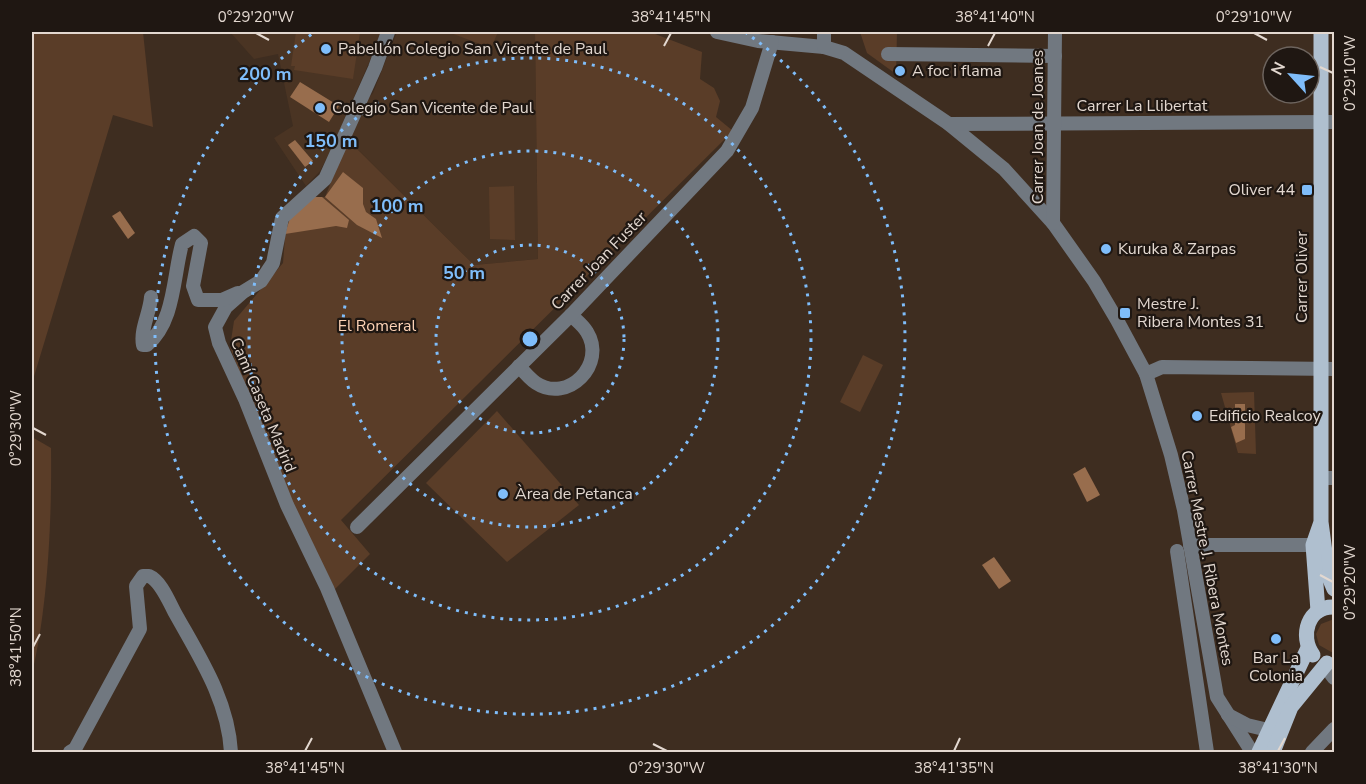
<svg xmlns="http://www.w3.org/2000/svg" width="1366" height="784" font-family="'Nunito Sans',sans-serif">
  <rect width="100%" height="100%" fill="#3e2d20"/>
  <!-- built -->
  <g fill="#4a3423">
    <path d="M230,32H382L333,146L320,171L306,186L274,138L293,126L278,54L254,59Z"/>
    <path d="M397,32H535L538,259L474,265L348,140L366,101L373,93Z"/>
  </g>
  <!-- green -->
  <g fill="#5a3d28">
    <path d="M32,32H143L153,127L113,115L32,383Z"/>
    <path d="M296,32H360L353,79L294,70L295,66H291Z"/>
    <path d="M448,32H498L491,48Z"/>
    <path d="M535,32H650L702,52L700,79L714,88L720,101L716,117L733,131L341,520L370,554L335,589L287,495L230,347L234,321L283,263L286,225L312,197H325L348,140L474,265L538,259Z"/>
    <path d="M860,32H897L896,74L867,53Z"/>
    <path d="M514,186L515,240L490,239L489,187Z"/>
    <path d="M863,355L883,365L860,412L840,402Z"/>
    <path d="M1254,392L1256,454L1238,453L1221,393Z"/>
    <path d="M497,411L579,505L507,562L426,483Z"/>
    <path d="M32,437L51,448C52,516 48,607 32,673Z"/>
    <path d="M1334,619V653H1333L1319,645L1316,634L1321,624Z"/>
  </g>
  <!-- water -->
  <g fill="#986d4d">
    <path d="M300,82L339,106L329,122L290,97Z"/>
    <path d="M295,140L313,161L305,167L288,145Z"/>
    <path d="M343,172L363,188V204L366,212L376,219L382,238L357,225L325,197Z"/>
    <path d="M312,197H322L349,220L347,228L336,226L285,234L291,215Z"/>
    <path d="M120,211L135,233L128,239L112,216Z"/>
    <path d="M1235,404H1245V439L1236,443L1231,427L1235,425Z"/>
    <path d="M1085,467L1100,495L1087,502L1073,474Z"/>
    <path d="M994,557L1011,581L999,589L982,565Z"/>
  </g>
  <g fill="none" stroke-linecap="round" stroke-linejoin="round">
    <!-- minor -->
    <g stroke="#717880" stroke-width="14">
      <path d="M388,32L375,68L325,179L282,218L273,263L261,281L243,292L226,307L215,327L219,343L245,399L287,505L327,588L395,752"/>
      <path d="M717,32L758,41L824,47L844,53L949,124L1004,169L1053,223L1094,281L1117,320L1146,374L1171,455L1184,510L1217,697L1252,752"/>
      <path d="M824,32V47"/>
      <path d="M888,54L1055,56"/>
      <path d="M949,124L1334,122"/>
      <path d="M1053,223L1055,32"/>
      <path d="M151,297C150,313 140,329 143,345H147C175,321 173,277 182,244L194,236L201,243L193,286L198,300H222L238,293"/>
      <path d="M519,366C524,372 530,379 536,383C568,404 607,364 587,332C583,325 576,320 571,315"/>
      <path d="M1146,374L1162,367L1334,369"/>
      <path d="M1321,478H1334"/>
      <path d="M357,527L571,315L727,151L752,108L772,42"/>
      <path d="M1190,545H1313"/>
      <path d="M1177,551L1207,752"/>
      <path d="M1325,666L1334,678"/>
      <path d="M1228,715L1247,725L1268,730"/>
      <path d="M70,752L75,749L140,629L136,586L143,576H149C161,581 169,602 175,613C200,658 228,700 231,752"/>
      <path d="M1312,752L1334,729"/>
    </g>
    <!-- major -->
    <g stroke="#afbfcf" stroke-width="15">
      <path d="M1321,32V522L1328,575L1334,589"/>
      <path d="M1318,611L1313,545L1320,525"/>
      <path d="M1313,655C1299,636 1308,606 1334,607"/>
      <path d="M1259,752L1308,648"/>
      <path d="M1273,752L1291,707L1327,663"/>
    </g>
  </g>
  <!-- ticks -->
  <path fill="none" stroke="#e3d8d0" stroke-width="2" d="M256,33L269,40M1254,33L1267,40M664,46L671,33M988,46L995,33M1320,67L1333,73M33,428L46,435M1320,575L1333,582M33,647L40,634M653,744L667,751M305,751L312,738M954,751L960,738M1278,751L1285,738"/>
  <!-- distance rings -->
  <g fill="none" stroke="#7fbdfa" stroke-width="3" stroke-dasharray="3 6">
    <circle cx="530" cy="339" r="94"/>
    <circle cx="530" cy="339" r="188"/>
    <circle cx="530" cy="339" r="281"/>
    <path d="M745 32A375 375 0 1 1 315 32"/>
  </g>
  <!-- markers -->
  <g fill="#7fbdfa" stroke="#1f1712" stroke-width="2">
    <circle cx="326" cy="49" r="6"/>
    <circle cx="900" cy="71" r="6"/>
    <circle cx="320" cy="108" r="6"/>
    <rect x="1301" y="184" width="12" height="12" rx="3"/>
    <circle cx="1106" cy="249" r="6"/>
    <rect x="1119" y="307" width="12" height="12" rx="3"/>
    <circle cx="1197" cy="416" r="6"/>
    <circle cx="503" cy="494" r="6"/>
    <circle cx="1276" cy="639" r="6"/>
  </g>
  <g text-anchor="middle" dominant-baseline="central" stroke-width="4.5" stroke-linejoin="round" paint-order="stroke">
    <!-- poi labels -->
    <g font-size="16" fill="#e3d8d0" stroke="#1f1712" text-anchor="start">
      <text x="338" y="49">Pabellón Colegio San Vicente de Paul</text>
      <text x="912" y="71">A foc i flama</text>
      <text x="332" y="108">Colegio San Vicente de Paul</text>
      <text x="1295" y="190" text-anchor="end">Oliver 44</text>
      <text x="1118" y="249">Kuruka &amp; Zarpas</text>
      <text x="1137" y="304">Mestre J.<tspan x="1137" dy="18">Ribera Montes 31</tspan></text>
      <text x="1209" y="416">Edificio Realcoy</text>
      <text x="515" y="494">Àrea de Petanca</text>
      <text x="1276" y="658" text-anchor="middle">Bar La<tspan x="1276" dy="18">Colonia</tspan></text>
    </g>
    <!-- street labels -->
    <g font-size="16" fill="#e3d8d0" stroke="#1f1712">
      <text x="1142" y="106">Carrer La Llibertat</text>
      <text transform="translate(1038 127) rotate(-90)">Carrer Joan de Joanes</text>
      <text transform="translate(599 261) rotate(-46)">Carrer Joan Fuster</text>
      <text transform="translate(1302 277) rotate(-90)">Carrer Oliver</text>
      <text transform="translate(263 405) rotate(67)">Camí Caseta Madrid</text>
      <text transform="translate(1207 558) rotate(79)">Carrer Mestre J. Ribera Montes</text>
    </g>
    <!-- park labels -->
    <g font-size="16" fill="#fdd3b6" stroke="#1f1712">
      <text x="377" y="326">El Romeral</text>
    </g>
  </g>
  <circle cx="530" cy="339" r="9" fill="#7fbdfa" stroke="#1f1712" stroke-width="3"/>
  <g font-size="18" text-anchor="middle" font-weight="bold" fill="#7fbdfa" stroke="#1f1712" stroke-width="4.5" stroke-linejoin="round" paint-order="stroke">
    <text x="265" y="80">200 m</text>
    <text x="331" y="147">150 m</text>
    <text x="397" y="212">100 m</text>
    <text x="464" y="279">50 m</text>
  </g>
  <!-- border -->
  <rect width="1366" height="784" fill="none" stroke="#1f1712" stroke-width="66"/>
  <!-- north arrow -->
  <g transform="translate(1291 75) rotate(297)"><circle r="28" fill="#1f1712" stroke="#6d645e" stroke-width="1.5"/>
  <path d="M0-4.5L10 22L0 15L-10 22Z" fill="#7fbdfa"/>
  <text y="-9" font-size="16" font-weight="bold" text-anchor="middle" fill="#e3d8d0">N</text>
  </g>
  <rect x="33" y="33" width="1300" height="718" fill="none" stroke="#e3d8d0" stroke-width="2"/>
  <g font-size="15" text-anchor="middle" fill="#e3d8d0">
    <text x="256" y="22">0°29'20"W</text>
    <text x="671" y="22">38°41'45"N</text>
    <text x="995" y="22">38°41'40"N</text>
    <text x="1254" y="22">0°29'10"W</text>
    <text transform="translate(1350 73) rotate(-90)" y="5">0°29'10"W</text>
    <text transform="translate(16 428) rotate(-90)" y="5">0°29'30"W</text>
    <text transform="translate(1350 582) rotate(-90)" y="5">0°29'20"W</text>
    <text transform="translate(16 647) rotate(-90)" y="5">38°41'50"N</text>
    <text x="305" y="773">38°41'45"N</text>
    <text x="667" y="773">0°29'30"W</text>
    <text x="954" y="773">38°41'35"N</text>
    <text x="1278" y="773">38°41'30"N</text>
  </g>
</svg>
